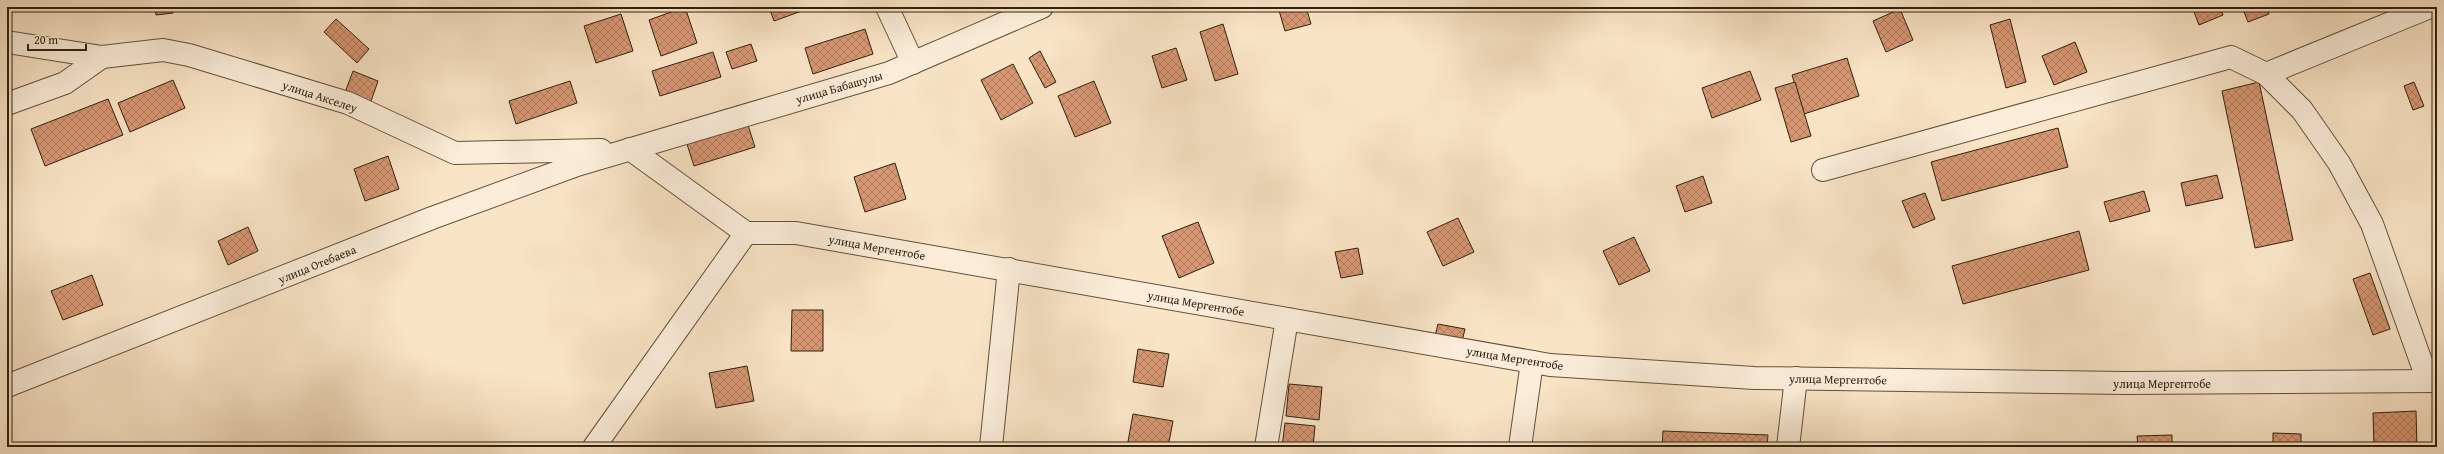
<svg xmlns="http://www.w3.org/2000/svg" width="2444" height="454" font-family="'Gentium Book Plus',serif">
  <defs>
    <pattern id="building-cross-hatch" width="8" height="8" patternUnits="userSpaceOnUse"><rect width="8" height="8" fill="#d79773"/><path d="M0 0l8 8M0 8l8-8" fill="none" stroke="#af7b5d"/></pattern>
  </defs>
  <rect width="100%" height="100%" fill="#f9e4c6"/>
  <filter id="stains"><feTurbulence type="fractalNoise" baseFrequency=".005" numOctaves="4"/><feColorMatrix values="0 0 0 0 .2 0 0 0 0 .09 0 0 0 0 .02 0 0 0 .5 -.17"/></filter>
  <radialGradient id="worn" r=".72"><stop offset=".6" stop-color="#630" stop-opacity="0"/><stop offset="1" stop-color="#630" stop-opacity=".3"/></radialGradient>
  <!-- building -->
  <g fill="url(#building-cross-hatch)" stroke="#30210e">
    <path d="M155,7H173V13L156,15Z"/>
    <path d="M685,7L697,43L661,56L649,20Z"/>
    <path d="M769,7H810V8L774,21Z"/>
    <path d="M1278,7H1306L1311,24L1285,31Z"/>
    <path d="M2192,7H2220L2223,15L2199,25Z"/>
    <path d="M2242,7H2266L2269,14L2248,22Z"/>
    <path d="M1900,9L1913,40L1886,52L1873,21Z"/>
    <path d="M621,14L633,51L596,63L584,26Z"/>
    <path d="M336,19L369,49L357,63L324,32Z"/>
    <path d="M2010,19L2026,82L2006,88L1990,25Z"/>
    <path d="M1223,24L1238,74L1215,81L1200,32Z"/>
    <path d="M865,29L873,54L813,74L805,48Z"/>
    <path d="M2075,42L2087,72L2054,85L2042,56Z"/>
    <path d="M751,44L757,61L732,69L726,52Z"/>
    <path d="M1176,48L1187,80L1162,88L1152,56Z"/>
    <path d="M1040,51L1056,82L1045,88L1029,58Z"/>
    <path d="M713,52L721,77L660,96L652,71Z"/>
    <path d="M1847,58L1859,96L1804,114L1792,75Z"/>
    <path d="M1013,64L1033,103L1001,120L981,80Z"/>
    <path d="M353,71L378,81L370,104L344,95Z"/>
    <path d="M1750,71L1761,100L1712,118L1702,88Z"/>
    <path d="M173,80L185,108L130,132L118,103Z"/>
    <path d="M570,81L577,103L516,124L509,101Z"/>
    <path d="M1094,81L1111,123L1075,137L1058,96Z"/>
    <path d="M1795,82L1811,136L1791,142L1775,88Z"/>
    <path d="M2259,82L2293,240L2255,248L2222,91Z"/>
    <path d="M2414,82L2424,106L2413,110L2404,86Z"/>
    <path d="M108,99L123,135L45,166L31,129Z"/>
    <path d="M747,122L755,147L694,166L686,141Z"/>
    <path d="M2058,128L2068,167L1942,201L1931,162Z"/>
    <path d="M388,156L399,189L365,201L354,169Z"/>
    <path d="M895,163L906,199L865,212L854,177Z"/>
    <path d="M2217,175L2223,198L2186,206L2181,183Z"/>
    <path d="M1703,176L1712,203L1685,212L1676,186Z"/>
    <path d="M2144,191L2150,211L2110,222L2104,202Z"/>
    <path d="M1925,193L1935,219L1913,228L1902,201Z"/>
    <path d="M1458,218L1474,252L1443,266L1427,232Z"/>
    <path d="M1198,222L1214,263L1179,278L1162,236Z"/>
    <path d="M248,227L258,251L228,265L218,241Z"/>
    <path d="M2079,231L2089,270L1963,304L1952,266Z"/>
    <path d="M1634,237L1650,271L1619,285L1603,251Z"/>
    <path d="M1358,248L1363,274L1341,278L1335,252Z"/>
    <path d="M2370,273L2390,329L2373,335L2353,279Z"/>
    <path d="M92,275L103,305L63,320L51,291Z"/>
    <path d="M792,310H823V351H791Z"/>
    <path d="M1438,324L1465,329L1462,341L1435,336Z"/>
    <path d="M1138,349L1169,354L1163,387L1133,382Z"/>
    <path d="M747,366L754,401L716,408L709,373Z"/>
    <path d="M1289,384L1322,387L1319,420L1286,416Z"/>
    <path d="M2416,411L2417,447H2374L2373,413Z"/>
    <path d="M1133,414L1173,421L1168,447H1127Z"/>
    <path d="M1285,423L1315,426L1313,447H1282Z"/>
    <path d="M1663,431L1768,435L1767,447H1662Z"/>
    <path d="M2273,433L2301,434V447H2273Z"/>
    <path d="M2172,435V447H2138L2137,436Z"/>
  </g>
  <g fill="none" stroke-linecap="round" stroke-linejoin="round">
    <!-- minor casing -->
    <g stroke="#62523c" stroke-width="24">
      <g id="minor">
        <path d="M887,7L913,63"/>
        <path d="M7,42L102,57L163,50L189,55L348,103L455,153L601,150"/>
        <path d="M2266,74L2430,7"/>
        <path d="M7,104L65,83L102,57"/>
        <path d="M630,149L746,233H796L1550,365L1754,378L2126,383L2437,381"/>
        <path d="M1823,170L2231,57L2266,74L2302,110L2339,163L2372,224L2428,381"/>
        <path d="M7,386L432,218L577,165L889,73L1042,7"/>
        <path d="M594,447L746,233"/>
        <path d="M991,447L1009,269"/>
        <path d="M1266,447L1287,319"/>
        <path d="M1520,447L1532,362"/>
        <path d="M1788,447L1796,378"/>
      </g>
    </g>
    <!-- minor -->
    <use href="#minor" stroke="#fbedda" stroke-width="22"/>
  </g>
  <g text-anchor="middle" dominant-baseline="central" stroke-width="3" stroke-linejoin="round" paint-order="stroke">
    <!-- street labels -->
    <g font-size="12" fill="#30210e" stroke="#fbedda">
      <text transform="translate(839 87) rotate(-16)">улица Бабашулы</text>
      <text transform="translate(320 96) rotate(18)">улица Акселеу</text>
      <text transform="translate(877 247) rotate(10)">улица Мергентобе</text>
      <text transform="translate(317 264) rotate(-22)">улица Отебаева</text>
      <text transform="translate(1196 303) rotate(10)">улица Мергентобе</text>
      <text transform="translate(1515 358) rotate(9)">улица Мергентобе</text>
      <text transform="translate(1838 379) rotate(1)">улица Мергентобе</text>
      <text x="2162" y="383">улица Мергентобе</text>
    </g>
  </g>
  <!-- margin -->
  <rect width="2444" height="454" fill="none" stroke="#f9e4c6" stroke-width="24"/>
  <rect x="8" y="8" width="2428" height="438" fill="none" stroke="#30210e" stroke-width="2"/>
  <rect x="12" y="12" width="2420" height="430" fill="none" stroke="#30210e"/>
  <!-- scale -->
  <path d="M28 44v6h58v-6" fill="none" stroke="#30210e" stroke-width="2"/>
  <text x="34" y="44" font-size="12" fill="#30210e" stroke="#fbedda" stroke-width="3" paint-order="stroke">20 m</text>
  <rect width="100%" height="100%" filter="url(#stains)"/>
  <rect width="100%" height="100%" fill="url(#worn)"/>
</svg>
